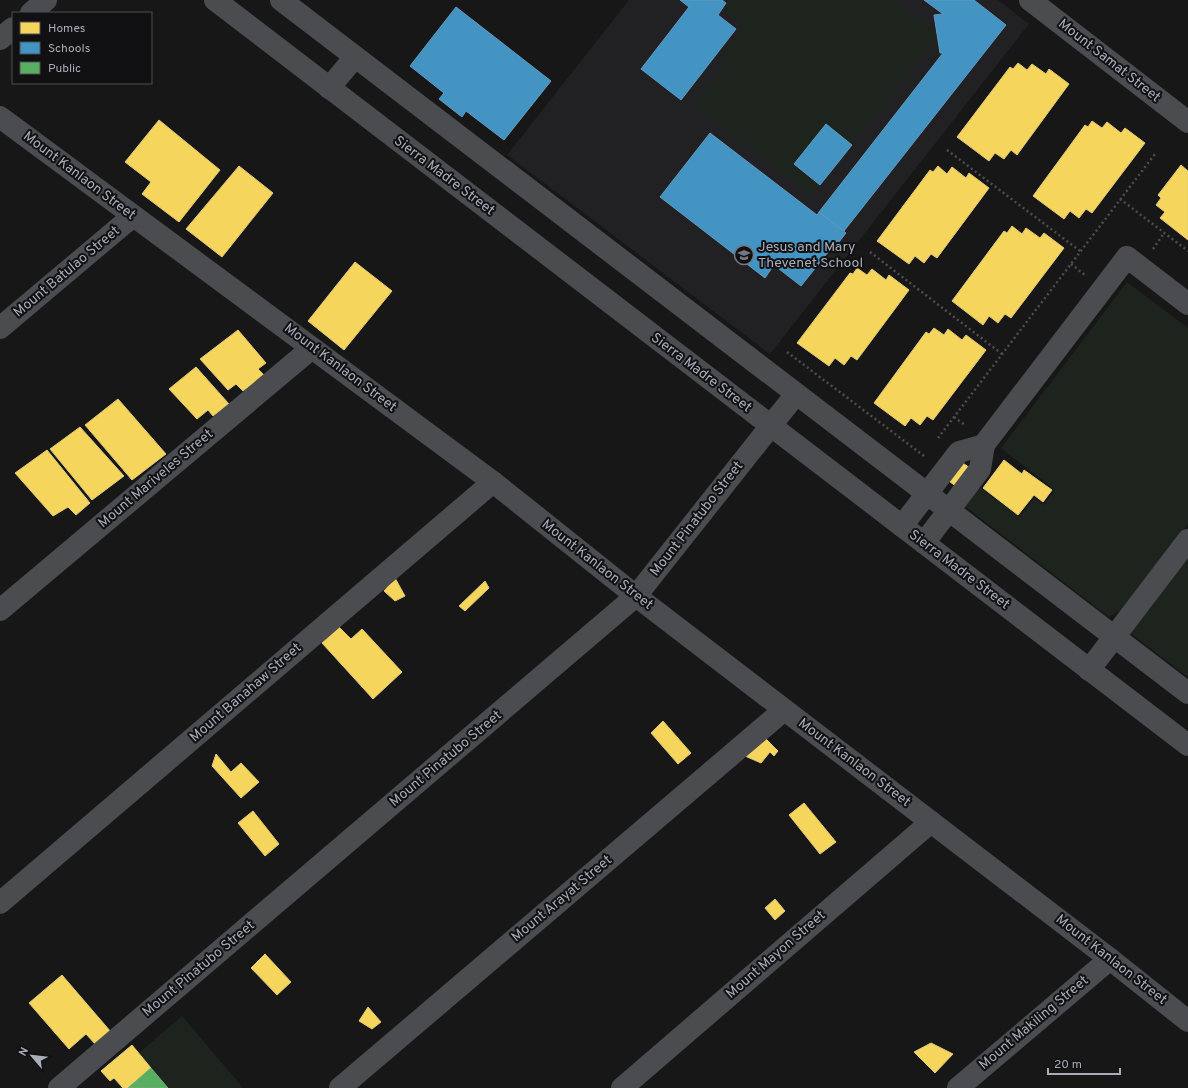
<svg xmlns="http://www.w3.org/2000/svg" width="1188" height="1088" font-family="Overpass,sans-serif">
  <rect width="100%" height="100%" fill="#171717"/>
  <!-- built -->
  <path fill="#212123" d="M629,0H998L1029,24L770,354L507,155Z"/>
  <!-- green -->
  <g fill="#1d241e">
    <path d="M729,0H894L938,35L852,145L826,125L794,164L820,185L811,196L695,106L727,64L720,58L744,26L722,9Z"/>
    <path d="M1127,282L1188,328V524L1123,609L1109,617L962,504L977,485L1019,517L1034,498L1044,505L1055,490L1001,448Z"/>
    <path d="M1188,554V677L1129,632Z"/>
    <path d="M182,1016L243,1088H168L139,1053Z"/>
  </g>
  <!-- homes -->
  <g fill="#f6d55c" stroke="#dfc978">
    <path d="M1018,63L1027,70L1032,64L1046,74L1049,69L1069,84L1017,155L1011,150L1004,159L995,153L989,161L957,137L1010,67L1013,69Z"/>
    <path d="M159,120L220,170L179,222L142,194L151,182L125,162Z"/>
    <path d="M1092,121L1102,128L1107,122L1121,133L1125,128L1145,143L1092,213L1086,209L1079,218L1070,211L1064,219L1033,196L1085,125L1088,127Z"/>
    <path d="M1181,165L1188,171V240L1160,218L1165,212L1156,205L1161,198L1158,195Z"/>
    <path d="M239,166L273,193L222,257L186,229Z"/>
    <path d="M938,166L947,174L952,167L966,178L969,173L989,188L937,258L931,254L924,263L915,256L909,264L877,241L930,170L933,172Z"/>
    <path d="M1012,226L1022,234L1026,228L1040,238L1044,233L1064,248L1011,318L1005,314L998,323L989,316L983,325L952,301L1004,231L1007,233Z"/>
    <path d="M355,262L392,291L344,350L308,321Z"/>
    <path d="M857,268L867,275L872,269L886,280L889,275L909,290L857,360L851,356L844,365L835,358L829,366L797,343L850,273L853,274Z"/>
    <path d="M934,328L944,335L948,329L962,340L966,335L986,350L933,420L927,416L920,425L911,418L905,426L874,403L926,332L929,334Z"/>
    <path d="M238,330L266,363L258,369L264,375L243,391L236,384L228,390L200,359Z"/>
    <path d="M196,367L229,404L213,416L208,410L197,419L169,389Z"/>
    <path d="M118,399L166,454L132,480L85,425Z"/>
    <path d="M80,427L124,476L92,500L50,449Z"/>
    <path d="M47,450L90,503L76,515L68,507L53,516L15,473Z"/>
    <path d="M1004,460L1022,474L1024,470L1052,490L1043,502L1034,495L1018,515L983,488Z"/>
    <path d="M960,461L970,468L957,487L946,479Z"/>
    <path d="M395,578L405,596L395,601L384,591Z"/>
    <path d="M485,581L489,588L465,611L459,606Z"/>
    <path d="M339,627L351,639L362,629L402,672L373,699L322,643Z"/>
    <path d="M663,721L691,753L678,764L651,733Z"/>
    <path d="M763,736L778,751L774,756L770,752L761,763L745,756Z"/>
    <path d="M216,754L231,772L241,763L259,782L241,798L212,766Z"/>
    <path d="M804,803L836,842L820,854L789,815Z"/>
    <path d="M253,811L279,844L265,856L238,823Z"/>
    <path d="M775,899L785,911L775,920L765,908Z"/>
    <path d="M265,954L291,982L277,995L251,968Z"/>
    <path d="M62,975L111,1032L96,1045L86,1034L69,1049L29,1003Z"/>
    <path d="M368,1007L381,1022L372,1029L359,1021Z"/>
    <path d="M931,1043L953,1054L935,1073L914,1052Z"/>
    <path d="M132,1045L151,1068L128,1088H123L114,1078L110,1081L101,1071Z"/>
  </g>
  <!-- schools -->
  <g fill="#4393c3" stroke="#619bc0">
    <path d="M680,0H722L726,3L718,15L736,29L681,100L641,69L689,7Z"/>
    <path d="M924,0H974L1006,25L844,231L819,212L943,53H940L934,15L943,14Z"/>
    <path d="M456,7L551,81L504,140L466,111L462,117L439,99L444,93L410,66Z"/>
    <path d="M826,124L852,145L820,185L794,164Z"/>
    <path d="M710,133L817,215L819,212L846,233L839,242L837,241L801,286L774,265L765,278L660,197Z"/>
  </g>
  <!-- public -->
  <path fill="#5aae61" stroke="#71ae7b" d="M151,1068L168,1088H128Z"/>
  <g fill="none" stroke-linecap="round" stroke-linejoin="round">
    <!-- path -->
    <g stroke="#4d4e52" stroke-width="2.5" stroke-dasharray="2 3" stroke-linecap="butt">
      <path d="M947,150L1080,251"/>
      <path d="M1120,199L1188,251"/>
      <path d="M1153,249L1164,233"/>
      <path d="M870,252L1002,354"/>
      <path d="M1071,264L1085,275"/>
      <path d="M787,352L924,456L925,455"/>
      <path d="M954,417L965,425"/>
      <path d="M938,438L1155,154"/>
    </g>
    <!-- minor -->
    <g stroke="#4b4c50" stroke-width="22">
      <path d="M215,0L1188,745"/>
      <path d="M281,0L1188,693"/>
      <path d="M1030,0L1188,122"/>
      <path d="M31,13L46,0"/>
      <path d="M0,39L13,28"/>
      <path d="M329,88L355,57"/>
      <path d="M0,117L493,482L636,596L1110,959L1188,1021"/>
      <path d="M0,328L133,216"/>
      <path d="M902,526L959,452L984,445"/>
      <path d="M924,543L980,469L984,445L986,442L1127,257L1188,304"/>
      <path d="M0,610L312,348"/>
      <path d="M1089,670L1188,540"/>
      <path d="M0,903L493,482"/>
      <path d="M59,1088L636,596L796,394"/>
      <path d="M340,1088L784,710"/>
      <path d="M622,1088L931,822"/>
      <path d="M958,1088L1110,959"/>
    </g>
  </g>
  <!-- icons -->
  <defs>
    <g id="school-ring" transform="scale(1)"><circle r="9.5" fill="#111113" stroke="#757880" stroke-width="1.5"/><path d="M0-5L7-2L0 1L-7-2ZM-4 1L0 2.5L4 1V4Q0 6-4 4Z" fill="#757880"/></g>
  </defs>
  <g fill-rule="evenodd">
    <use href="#school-ring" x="744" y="255"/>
  </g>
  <g text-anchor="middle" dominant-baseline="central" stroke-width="4" stroke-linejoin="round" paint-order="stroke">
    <!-- street labels -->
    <g font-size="14" fill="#a8adb8" stroke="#111113">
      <text transform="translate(1109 61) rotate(38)">Mount Samat Street</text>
      <text transform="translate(79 176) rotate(37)">Mount Kanlaon Street</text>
      <text transform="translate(444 176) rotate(37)">Sierra Madre Street</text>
      <text transform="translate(67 272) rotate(-40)">Mount Batulao Street</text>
      <text transform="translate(340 368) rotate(37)">Mount Kanlaon Street</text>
      <text transform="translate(701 373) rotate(37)">Sierra Madre Street</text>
      <text transform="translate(156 479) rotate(-40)">Mount Mariveles Street</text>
      <text transform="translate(697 519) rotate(-52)">Mount Pinatubo Street</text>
      <text transform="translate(597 565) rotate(38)">Mount Kanlaon Street</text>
      <text transform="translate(959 570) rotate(37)">Sierra Madre Street</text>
      <text transform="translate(246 693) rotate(-41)">Mount Banahaw Street</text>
      <text transform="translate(446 759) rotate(-40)">Mount Pinatubo Street</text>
      <text transform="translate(854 763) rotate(37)">Mount Kanlaon Street</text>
      <text transform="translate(562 899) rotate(-40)">Mount Arayat Street</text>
      <text transform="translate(776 955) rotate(-41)">Mount Mayon Street</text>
      <text transform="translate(1111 960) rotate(38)">Mount Kanlaon Street</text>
      <text transform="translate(199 969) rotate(-40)">Mount Pinatubo Street</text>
      <text transform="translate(1034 1023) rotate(-40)">Mount Makiling Street</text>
    </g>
    <!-- poi labels -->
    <g font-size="14" fill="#a8adb8" stroke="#111113" text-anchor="start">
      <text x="758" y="247">Jesus and Mary<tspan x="758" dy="16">Thevenet School</tspan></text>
    </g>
  </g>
  <!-- legend -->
  <rect x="12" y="12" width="140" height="72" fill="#111113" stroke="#4d4f55"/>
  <rect x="20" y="22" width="20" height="12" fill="#f6d55c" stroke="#4d4f55"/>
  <text x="48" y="32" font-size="12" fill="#a8adb8">Homes</text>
  <rect x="20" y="42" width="20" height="12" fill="#4393c3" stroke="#4d4f55"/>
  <text x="48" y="52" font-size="12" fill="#a8adb8">Schools</text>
  <rect x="20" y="62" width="20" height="12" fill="#5aae61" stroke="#4d4f55"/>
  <text x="48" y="72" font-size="12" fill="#a8adb8">Public</text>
  <!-- north arrow -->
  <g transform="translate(32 1056) rotate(298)" stroke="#111113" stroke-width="3" paint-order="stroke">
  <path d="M0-3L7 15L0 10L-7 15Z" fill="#a8adb8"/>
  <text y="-6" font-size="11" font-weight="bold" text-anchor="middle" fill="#a8adb8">N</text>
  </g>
  <!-- scale -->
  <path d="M1048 1068v6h72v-6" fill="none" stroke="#a8adb8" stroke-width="2"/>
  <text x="1054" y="1068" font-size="12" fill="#a8adb8" stroke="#111113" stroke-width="3" paint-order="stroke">20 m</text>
</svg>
